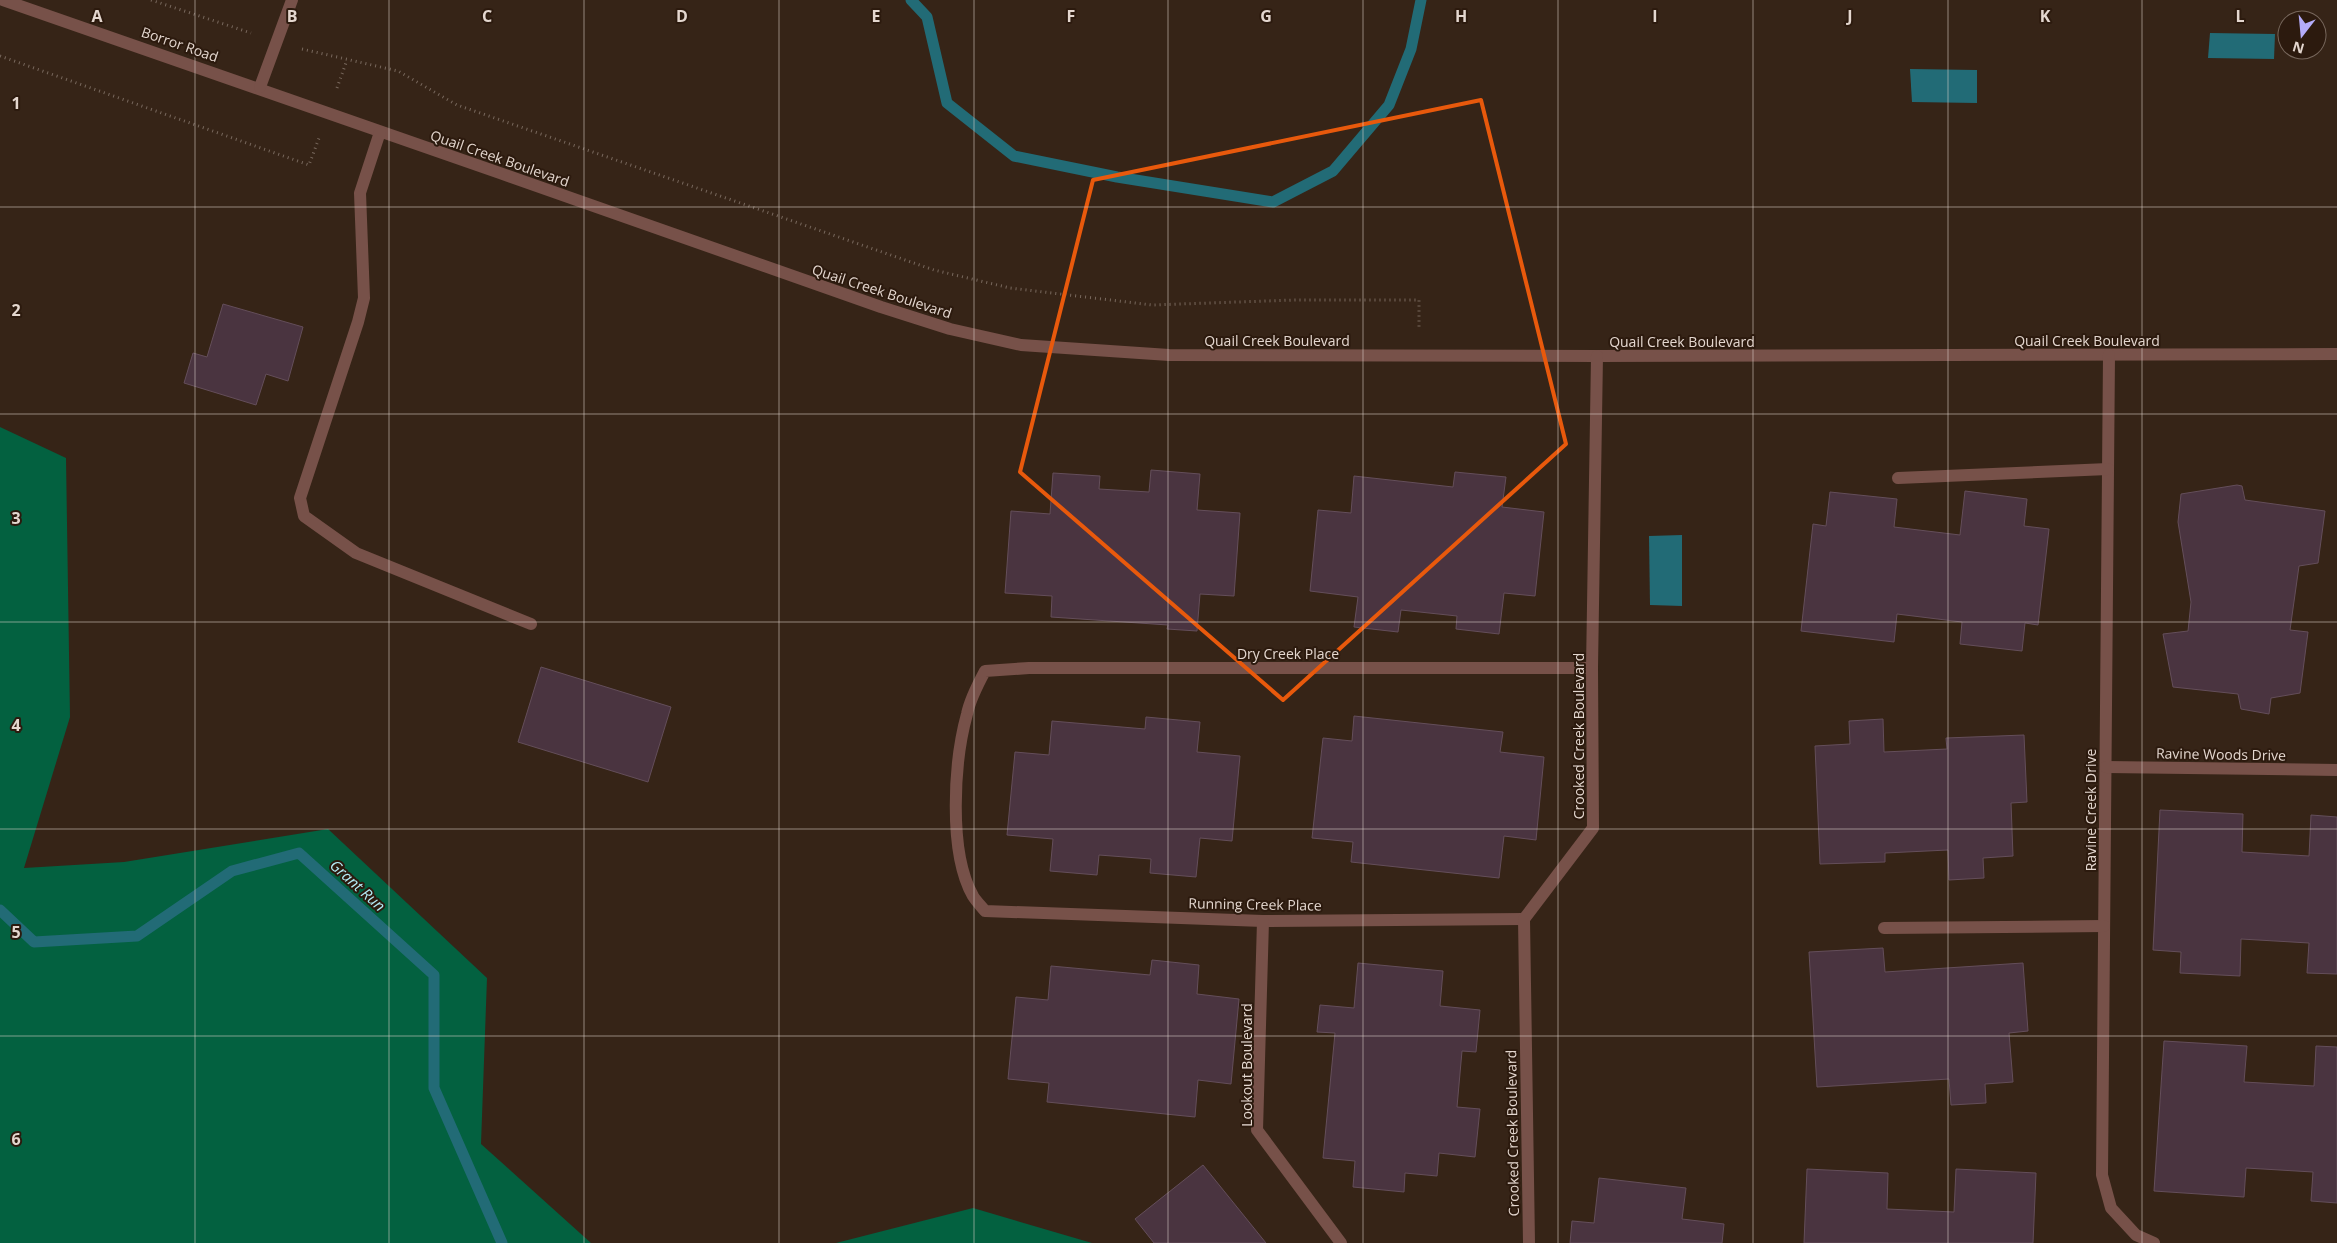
<svg xmlns="http://www.w3.org/2000/svg" width="2337" height="1243" font-family="'Open Sans',sans-serif">
  <rect width="100%" height="100%" fill="#362417"/>
  <!-- forest -->
  <g fill="#036140">
    <path d="M0,427L66,458L70,717L24,868L124,862L328,829L487,978L481,1144L591,1243H0Z"/>
    <path d="M973,1208L1092,1243H836Z"/>
  </g>
  <!-- water -->
  <g fill="#226b76">
    <path d="M2210,33L2275,34L2274,59L2208,58Z"/>
    <path d="M1910,69L1977,70V103L1912,102Z"/>
    <path d="M1682,535V606L1650,605L1649,536Z"/>
  </g>
  <g fill="none" stroke-linecap="round" stroke-linejoin="round">
    <!-- stream -->
    <g stroke="#226b76" stroke-width="11">
      <path d="M911,0L927,17L947,103L1014,156L1117,177L1273,202L1333,171L1389,105L1411,49L1421,0"/>
      <path d="M0,910L34,942L137,936L232,871L299,853L434,975V1088L502,1243"/>
    </g>
  </g>
  <!-- building -->
  <g fill="#4a3440" stroke="#644e5a">
    <path d="M223,304L303,327L288,381L266,374L256,405L184,383L193,353L207,357Z"/>
    <path d="M1151,470L1200,474L1197,510L1240,513L1234,596L1200,594L1197,631L1167,629L1168,625L1051,617L1052,596L1005,593L1011,511L1050,514L1053,473L1100,476L1099,489L1149,492Z"/>
    <path d="M1455,472L1506,477L1502,507L1544,512L1535,596L1504,593L1499,634L1456,629L1457,616L1401,610L1398,632L1354,627L1358,597L1310,591L1318,510L1351,513L1354,476L1453,487Z"/>
    <path d="M2237,485L2242,486L2245,500L2325,511L2318,563L2299,566L2290,630L2308,632L2300,693L2271,698L2269,714L2241,709L2238,694L2173,687L2163,634L2188,631L2191,602L2178,522L2181,494Z"/>
    <path d="M1965,491L2027,499L2024,526L2049,529L2038,625L2025,623L2022,651L1960,644L1962,622L1897,614L1894,642L1801,631L1813,524L1826,526L1830,492L1897,499L1894,527L1960,535Z"/>
    <path d="M541,667L671,707L648,782L518,742Z"/>
    <path d="M1354,716L1503,732L1500,752L1544,757L1536,840L1504,836L1499,878L1351,862L1353,842L1312,838L1323,738L1352,741Z"/>
    <path d="M1146,717L1200,722L1197,752L1240,756L1232,841L1200,838L1196,877L1150,873L1151,859L1099,855L1097,875L1050,871L1053,839L1007,835L1015,752L1049,755L1052,721L1145,729Z"/>
    <path d="M1883,719L1884,752L1947,749L1946,738L2024,735L2027,802L2011,803L2013,856L1983,858L1984,878L1949,880L1948,850L1885,853V862L1820,864L1815,746L1850,744L1849,721Z"/>
    <path d="M2160,810L2243,814L2242,852L2309,856L2311,815L2337,817V974L2307,973L2309,943L2241,939L2240,976L2180,973L2181,952L2153,950Z"/>
    <path d="M1883,948L1885,972L2023,963L2028,1031L2009,1033L2013,1082L1985,1084L1986,1103L1951,1105L1949,1079L1817,1087L1809,952Z"/>
    <path d="M1152,960L1199,965L1197,994L1239,999L1231,1084L1198,1080L1195,1117L1047,1102L1049,1083L1008,1079L1016,997L1048,1000L1051,966L1150,975Z"/>
    <path d="M1358,963L1443,971L1440,1006L1480,1010L1476,1052L1462,1051L1457,1107L1480,1109L1475,1157L1439,1153L1437,1176L1405,1173L1404,1192L1353,1187L1355,1161L1323,1158L1335,1033L1317,1032L1320,1005L1354,1008Z"/>
    <path d="M2164,1041L2247,1046L2244,1082L2314,1086L2316,1046L2337,1047V1203L2311,1201L2313,1172L2246,1168L2244,1197L2154,1191Z"/>
    <path d="M1203,1165L1266,1243H1154L1135,1219Z"/>
    <path d="M1807,1169L1888,1173L1887,1209L1954,1212L1956,1169L2036,1173L2033,1243H1804Z"/>
    <path d="M1599,1178L1686,1188L1682,1219L1724,1224L1722,1243H1570L1572,1221L1594,1223Z"/>
  </g>
  <g fill="none" stroke-linecap="round" stroke-linejoin="round">
    <!-- path -->
    <g stroke="#79695e" stroke-width="3" stroke-dasharray="1 4" stroke-linecap="butt">
      <path d="M151,0L251,33"/>
      <path d="M302,49L398,71L457,105L934,270L1010,288L1152,305L1295,300H1419V327"/>
      <path d="M0,56L309,165L319,138"/>
      <path d="M337,88L347,60"/>
    </g>
    <!-- minor -->
    <g stroke="#775149" stroke-width="12">
      <path d="M3,0C297,100 588,205 881,307L950,329L1021,345L1169,355L1597,356L2337,354"/>
      <path d="M260,87L292,0"/>
      <path d="M380,132L360,193L364,298L358,322L300,498L304,516L356,553L531,624"/>
      <path d="M2109,355L2102,1175L2111,1208L2136,1235L2154,1243"/>
      <path d="M1898,478L2108,469"/>
      <path d="M2106,767L2337,770"/>
      <path d="M1524,919L1263,921L985,911C981,906 976,901 973,896C948,852 954,761 967,714C970,699 978,684 985,671L1029,668H1592"/>
      <path d="M1263,921L1257,1130L1341,1243"/>
      <path d="M1884,928L2104,926"/>
      <path d="M1529,1243L1524,919L1593,828L1592,668L1597,356"/>
    </g>
  </g>
  <!-- marked area -->
  <path fill="none" stroke="#e8590c" stroke-width="4" stroke-linejoin="round" d="M1481,100L1566,444L1283,700L1020,472L1093,180Z"/>
  <!-- grid -->
  <path fill="none" stroke="#e4d7cf" stroke-width="1" stroke-opacity="0.55" d="M195,0V1243M389,0V1243M584,0V1243M779,0V1243M974,0V1243M1168,0V1243M1363,0V1243M1558,0V1243M1753,0V1243M1948,0V1243M2142,0V1243M0,207H2337M0,414H2337M0,622H2337M0,829H2337M0,1036H2337"/>
  <g text-anchor="middle" dominant-baseline="central" stroke-width="4" stroke-linejoin="round" paint-order="stroke">
    <!-- street labels -->
    <g font-size="14" fill="#e4d7cf" stroke="#2c1a0e">
      <text transform="translate(180 44) rotate(19)">Borror Road</text>
      <text transform="translate(500 158) rotate(19)">Quail Creek Boulevard</text>
      <text transform="translate(882 291) rotate(18)">Quail Creek Boulevard</text>
      <text x="1277" y="340">Quail Creek Boulevard</text>
      <text x="2087" y="340">Quail Creek Boulevard</text>
      <text x="1682" y="341">Quail Creek Boulevard</text>
      <text x="1288" y="653">Dry Creek Place</text>
      <text transform="translate(1578 736) rotate(-90)">Crooked Creek Boulevard</text>
      <text transform="translate(2221 754) rotate(1)">Ravine Woods Drive</text>
      <text transform="translate(2090 810) rotate(-90)">Ravine Creek Drive</text>
      <text transform="translate(1255 904) rotate(1)">Running Creek Place</text>
      <text transform="translate(1246 1065) rotate(-90)">Lookout Boulevard</text>
      <text transform="translate(1512 1133) rotate(-91)">Crooked Creek Boulevard</text>
    </g>
    <!-- water labels -->
    <g font-size="15" font-style="italic" fill="#b3edf7" stroke="#2c1a0e">
      <text transform="translate(358 885) rotate(42)">Grant Run</text>
    </g>
  </g>
  <g font-size="16" text-anchor="middle" font-weight="bold" fill="#e4d7cf" stroke="#2c1a0e" stroke-width="4" stroke-linejoin="round" paint-order="stroke">
    <text x="97" y="22">A</text>
    <text x="292" y="22">B</text>
    <text x="487" y="22">C</text>
    <text x="682" y="22">D</text>
    <text x="876" y="22">E</text>
    <text x="1071" y="22">F</text>
    <text x="1266" y="22">G</text>
    <text x="1461" y="22">H</text>
    <text x="1655" y="22">I</text>
    <text x="1850" y="22">J</text>
    <text x="2045" y="22">K</text>
    <text x="2240" y="22">L</text>
    <text x="16" y="109">1</text>
    <text x="16" y="316">2</text>
    <text x="16" y="524">3</text>
    <text x="16" y="731">4</text>
    <text x="16" y="938">5</text>
    <text x="16" y="1145">6</text>
  </g>
  <!-- north arrow -->
  <g transform="translate(2302 35) rotate(196)"><circle r="24" fill="#2c1a0e" stroke="#76665b"/>
  <path d="M0-4L9 19L0 12L-9 19Z" fill="#b4acf9"/>
  <text y="-8" font-size="14" font-weight="bold" text-anchor="middle" fill="#e4d7cf">N</text>
  </g>
</svg>
